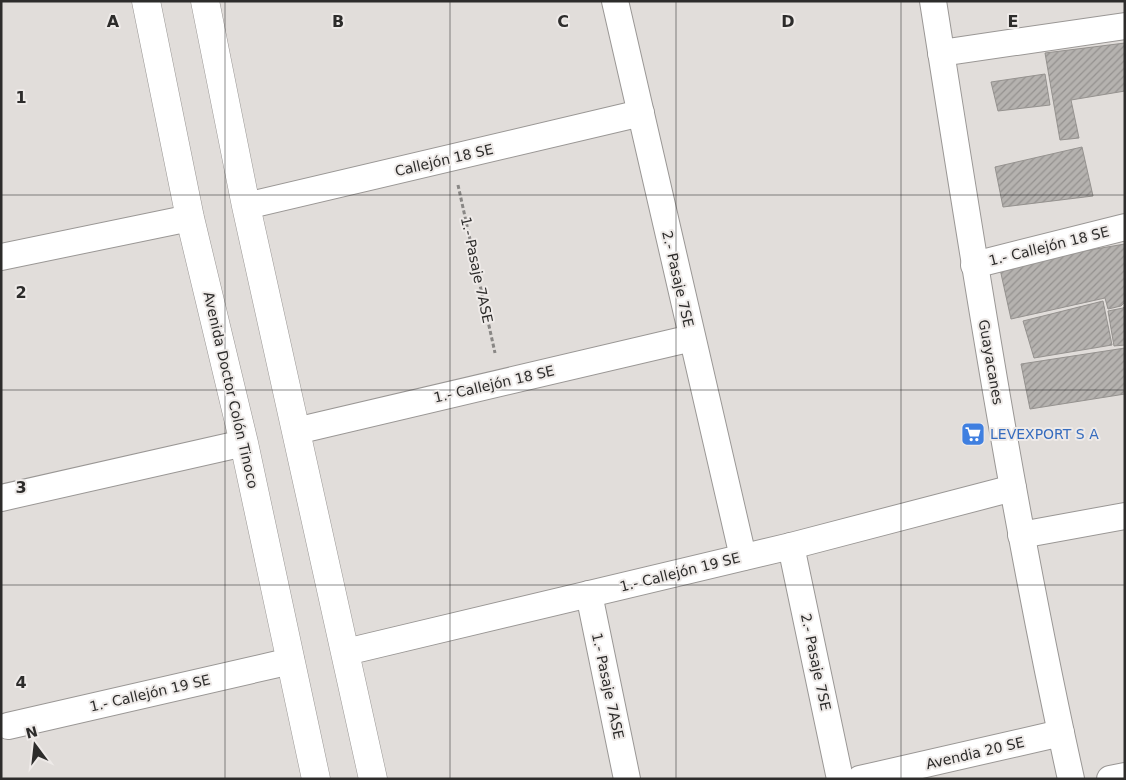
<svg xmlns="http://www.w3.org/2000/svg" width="1126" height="780" font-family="'DejaVu Sans',sans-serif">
  <defs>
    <pattern id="building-hatch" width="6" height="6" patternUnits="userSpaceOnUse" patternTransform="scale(1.25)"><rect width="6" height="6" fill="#b5b2af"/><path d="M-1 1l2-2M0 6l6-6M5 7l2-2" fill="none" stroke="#94918f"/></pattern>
  </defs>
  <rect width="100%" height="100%" fill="#e1ddda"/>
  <!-- building -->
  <g fill="url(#building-hatch)" stroke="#95928f">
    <path d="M1125,43V91L1071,100L1079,138L1060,140L1045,53Z"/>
    <path d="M1045,74L1050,105L998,111L991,82Z"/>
    <path d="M1082,147L1093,196L1003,207L995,167Z"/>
    <path d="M1125,244V302L1121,306L1108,309L1105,298L1011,319L1000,269L1001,265Z"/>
    <path d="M1103,301L1112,345L1034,358L1023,321Z"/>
    <path d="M1125,306V345L1114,346L1108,311L1123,308Z"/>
    <path d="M1125,348V394L1030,409L1021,364Z"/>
  </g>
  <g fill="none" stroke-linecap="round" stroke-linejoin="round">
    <!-- street casing -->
    <g stroke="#9a9795" stroke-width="28">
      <g id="street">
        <path d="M615,1L743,557"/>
        <path d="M933,1C974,261 1014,522 1071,779"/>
        <path d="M941,53L1125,26"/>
        <path d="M246,206L641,113"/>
        <path d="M1,257L190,218"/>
        <path d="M974,265L1125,227"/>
        <path d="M296,431L692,338"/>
        <path d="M1,498L244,443"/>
        <path d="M1021,535L1125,516"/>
        <path d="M791,546L840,779"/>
        <path d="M589,594L627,779"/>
        <path d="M346,652L791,546L1013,488"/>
        <path d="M8,726L291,661"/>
        <path d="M860,779L1061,733"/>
        <path d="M1110,779L1125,776"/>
      </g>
    </g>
    <!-- secondary casing -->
    <g stroke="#9a9795" stroke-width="29">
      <g id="secondary">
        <path d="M146,1L190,218L244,443L316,779"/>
        <path d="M205,1L246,206L373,779"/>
      </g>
    </g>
    <!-- path -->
    <path stroke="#898785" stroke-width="3" stroke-dasharray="4 2.5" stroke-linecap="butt" d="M458,185L495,353"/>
    <!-- street -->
    <use href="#street" stroke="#fff" stroke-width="26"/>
    <!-- secondary -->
    <use href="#secondary" stroke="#fff" stroke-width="28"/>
  </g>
  <!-- grid -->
  <path fill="none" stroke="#2d2c2b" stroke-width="1" stroke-opacity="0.55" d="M225,1V779M450,1V779M676,1V779M901,1V779M1,195H1125M1,390H1125M1,585H1125"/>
  <!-- icons -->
  <defs>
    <g id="supermarket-square" transform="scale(1.25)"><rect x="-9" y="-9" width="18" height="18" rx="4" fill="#3f7fe0" stroke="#eeeae8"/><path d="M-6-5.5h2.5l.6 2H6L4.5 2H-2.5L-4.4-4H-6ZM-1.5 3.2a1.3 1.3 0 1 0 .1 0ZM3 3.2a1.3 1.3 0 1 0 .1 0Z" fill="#fff"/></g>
  </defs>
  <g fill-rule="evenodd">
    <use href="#supermarket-square" x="973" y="434"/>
  </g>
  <g text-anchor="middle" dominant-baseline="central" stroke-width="4" stroke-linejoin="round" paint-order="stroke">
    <!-- street labels -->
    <g font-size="14" fill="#2d2c2b" stroke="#eeeae8">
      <text transform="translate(444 160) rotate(-13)">Callejón 18 SE</text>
      <text transform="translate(1049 246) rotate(-14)">1.- Callejón 18 SE</text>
      <text transform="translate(477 270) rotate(78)">1.- Pasaje 7ASE</text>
      <text transform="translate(678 279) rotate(77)">2.- Pasaje 7SE</text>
      <text transform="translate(991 362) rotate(80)">Guayacanes</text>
      <text transform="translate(494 384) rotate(-13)">1.- Callejón 18 SE</text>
      <text transform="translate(231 390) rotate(77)">Avenida Doctor Colón Tinoco</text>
      <text transform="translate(680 572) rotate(-14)">1.- Callejón 19 SE</text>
      <text transform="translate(816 662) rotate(78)">2.- Pasaje 7SE</text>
      <text transform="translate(608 686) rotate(78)">1.- Pasaje 7ASE</text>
      <text transform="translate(150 693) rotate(-13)">1.- Callejón 19 SE</text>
      <text transform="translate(975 753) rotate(-13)">Avendia 20 SE</text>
    </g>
    <!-- shop labels -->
    <g font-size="14" fill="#366cbe" stroke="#eeeae8" text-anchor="start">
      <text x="990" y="434">LEVEXPORT S A</text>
    </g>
  </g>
  <g font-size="16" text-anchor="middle" font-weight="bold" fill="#2d2c2b" stroke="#eeeae8" stroke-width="4" stroke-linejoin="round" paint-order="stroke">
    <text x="113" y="27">A</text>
    <text x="338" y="27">B</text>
    <text x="563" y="27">C</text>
    <text x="788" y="27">D</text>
    <text x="1013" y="27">E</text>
    <text x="21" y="103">1</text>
    <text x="21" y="298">2</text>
    <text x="21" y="493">3</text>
    <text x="21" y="688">4</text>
  </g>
  <!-- border -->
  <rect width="1126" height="780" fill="none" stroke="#2d2c2b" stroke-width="5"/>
  <!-- north arrow -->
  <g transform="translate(35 745) rotate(345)" stroke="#eeeae8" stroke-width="4" paint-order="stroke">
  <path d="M0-4L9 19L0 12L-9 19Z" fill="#2d2c2b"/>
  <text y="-8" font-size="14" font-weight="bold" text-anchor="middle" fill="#2d2c2b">N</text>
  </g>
</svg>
